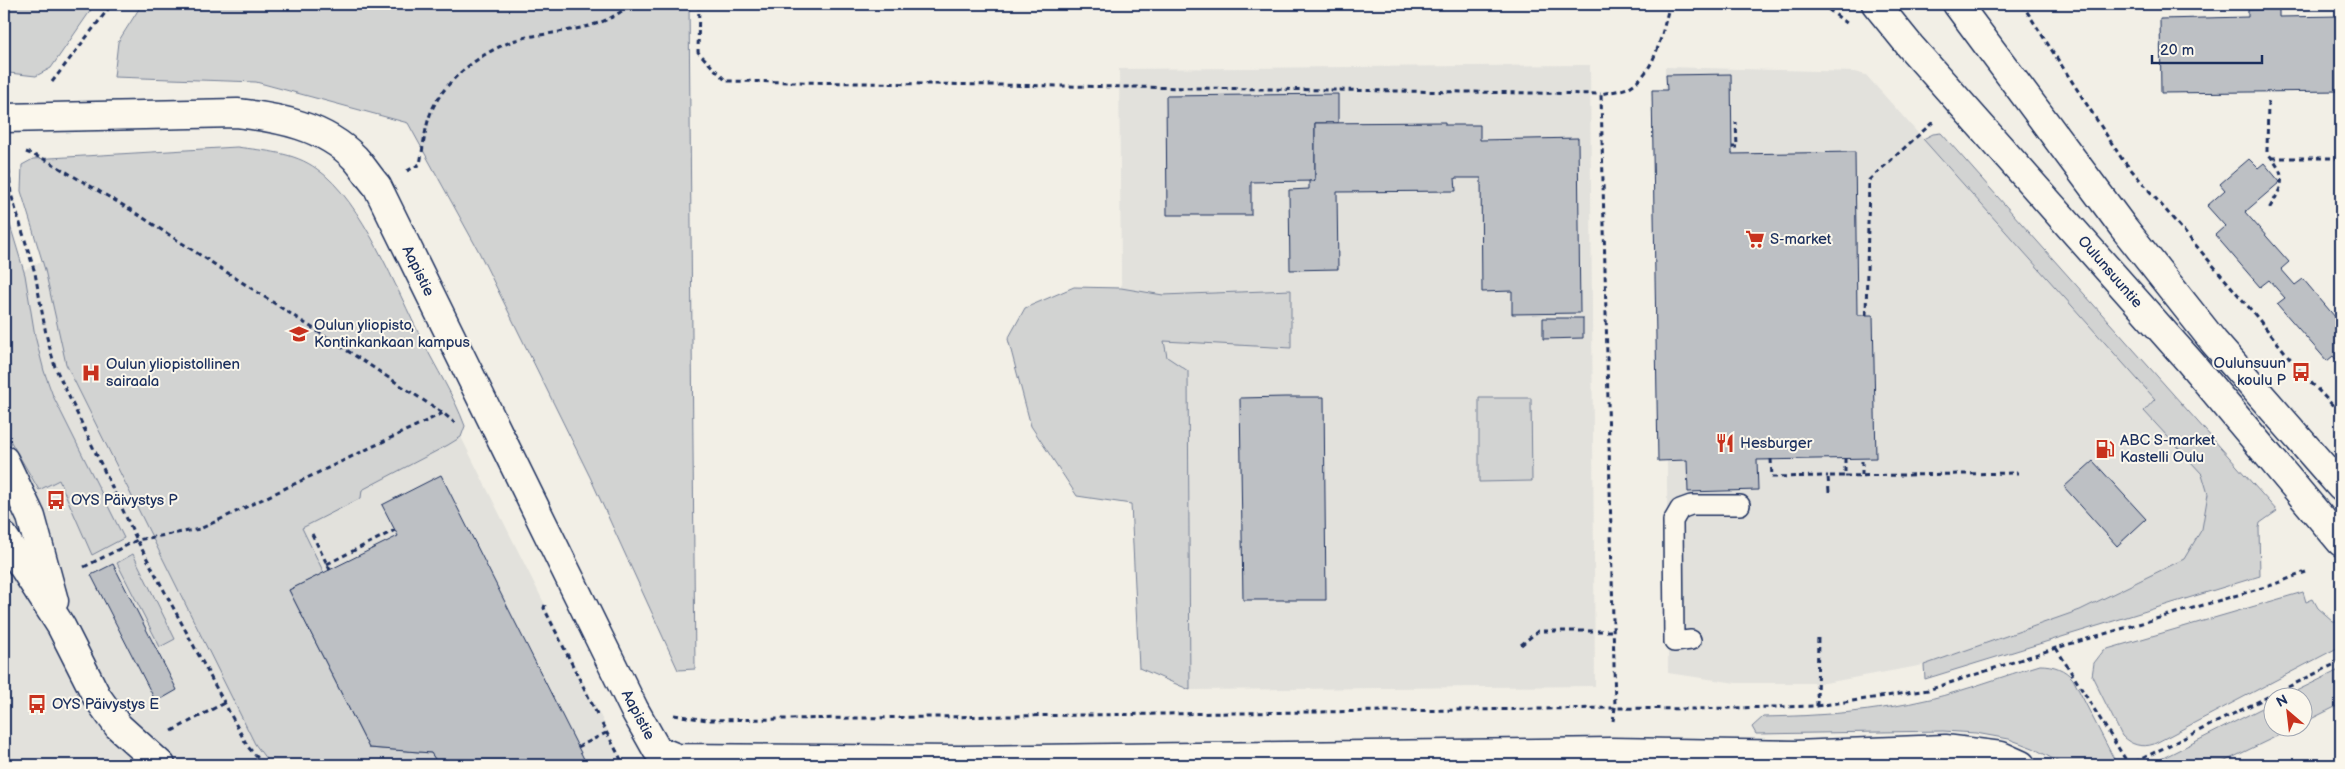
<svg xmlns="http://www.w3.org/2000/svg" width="2345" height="769" font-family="'Balsamiq Sans',sans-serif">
  <rect width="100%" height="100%" fill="#f2efe6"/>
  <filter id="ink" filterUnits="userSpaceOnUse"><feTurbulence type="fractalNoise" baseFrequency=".02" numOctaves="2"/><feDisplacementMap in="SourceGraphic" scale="10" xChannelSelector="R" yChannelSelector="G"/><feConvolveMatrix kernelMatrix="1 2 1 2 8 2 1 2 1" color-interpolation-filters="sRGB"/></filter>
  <g filter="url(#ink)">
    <!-- built -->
    <g fill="#e2e1dc">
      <path d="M1590,65L1595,686L1190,690L1188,372H1122L1119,69Z"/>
      <path d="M1665,67L1854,72L1866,75L2227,479L2210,547L2080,610L1924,665L1825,683H1736L1668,673Z"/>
      <path d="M236,164L344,203L625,765H4V280Z"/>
    </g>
    <!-- green -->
    <g fill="#d2d3d2" stroke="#768198">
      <path d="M4,4H95L51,68L36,76L9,73L4,60Z"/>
      <path d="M142,4H689L695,669L678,670L590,477L478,250L408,123L256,82L114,77L118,42Z"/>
      <path d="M1941,133L2277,511L2260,523L2259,528L2260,576L1925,679L1924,665L2080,610L2184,559L2202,529L2208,494L2202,474L2144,411L2155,399L1923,139L1933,134Z"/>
      <path d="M237,147C265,151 294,152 317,169C362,200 397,291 422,340C436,368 454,396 465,426L461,437L448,445L362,490L361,498L302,528L324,573L289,590L369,748L431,753L439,765H271L269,763L255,744L66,364L45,270L21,191L22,165L33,159Z"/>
      <path d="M4,205L25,275L35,336L44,371L53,396L124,538L92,555L59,480L39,490L4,430Z"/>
      <path d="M1074,287L1121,288L1163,295L1291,290V348L1164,341L1167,357L1188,371L1190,690L1139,668L1131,504L1077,496L1031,426L1008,339L1025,308Z"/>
      <path d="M1479,398H1531L1532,481L1479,482Z"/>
      <path d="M133,554L175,639L160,647L117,563Z"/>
      <path d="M2303,592L2306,602L2313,599L2318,608L2333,621H2341V646L2154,744C2142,748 2131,745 2122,736L2092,676L2094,663L2104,650Z"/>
      <path d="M2040,665C2053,665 2065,669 2073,679L2117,765H2064L2033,748L2009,739L1976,733L1943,731L1756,734L1752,727L1763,717C1819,716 1875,712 1930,699C1967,690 2003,676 2040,665Z"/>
      <path d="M2341,669V704L2303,723L2302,696H2286Z"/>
      <path d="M2272,703V726L2296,727L2217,765H2152L2157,761Z"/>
    </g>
    <!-- building -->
    <g fill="#bdc0c4" stroke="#1b2f5e">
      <path d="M2279,9V17L2341,16V91L2161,93L2160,19L2248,17V10Z"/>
      <path d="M1731,74L1732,154L1855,152L1857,315H1873L1876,458L1757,460L1758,490L1688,492L1687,460L1658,461L1652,90H1667L1666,75Z"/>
      <path d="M1338,94V123H1315V181L1251,182V215H1167L1166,96Z"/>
      <path d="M1445,122V125H1480V140L1578,138L1580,313L1512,314V291L1482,292L1481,178H1455L1456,191L1337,192L1338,269L1290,270L1289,190L1309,189V181H1315V123Z"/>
      <path d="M2249,159L2258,168L2264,163L2280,182L2245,212L2289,262L2281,269L2295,285L2303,279L2341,324V365L2333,356L2327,361L2277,304L2285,298L2269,280L2260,287L2215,235L2225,226L2207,206L2225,190L2220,184Z"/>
      <path d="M1543,318H1583V338L1543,339Z"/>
      <path d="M1285,397H1324L1326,600H1243L1240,398Z"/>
      <path d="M2093,461L2146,519L2117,546L2064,487Z"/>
      <path d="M441,475L578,747L587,765H439L431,753L369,748L289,590L398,536L382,505Z"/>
      <path d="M113,564L177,690L156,702L91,575Z"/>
    </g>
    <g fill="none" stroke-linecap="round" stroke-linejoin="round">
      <!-- service casing -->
      <g stroke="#1b2f5e" stroke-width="22">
        <path id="service" d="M1691,640L1674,642L1673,521L1680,509L1691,505H1740"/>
      </g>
      <!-- minor casing -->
      <g stroke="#1b2f5e" stroke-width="31">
        <g id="minor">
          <path d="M4,118L237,113C279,118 324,126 355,158C363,167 369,177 377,186L634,709L657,750L677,758L959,760L1610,752L1795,755L1945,749L2001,756L2021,765"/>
          <path d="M4,460L31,517L54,601"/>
          <path d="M4,537L61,626L97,697L118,726L161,765"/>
        </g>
      </g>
      <!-- secondary casing -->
      <g stroke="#1b2f5e" stroke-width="31">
        <g id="secondary">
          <path d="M1876,4L1910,46L2190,362L2341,542"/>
          <path d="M1957,4L2123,227L2214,342L2341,487"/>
        </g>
      </g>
      <!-- path -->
      <g stroke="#1b2f5e" stroke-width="3" stroke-dasharray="5 4" stroke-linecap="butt">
        <path d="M699,4L698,52L726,81L1601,94"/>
        <path d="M1821,4L1848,24"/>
        <path d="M2022,4L2122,159L2252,311L2301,372L2341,414"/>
        <path d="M52,82L112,4"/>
        <path d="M2268,102L2267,152C2287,177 2285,182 2269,209"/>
        <path d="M1732,147H1737L1736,122"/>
        <path d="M7,152L11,194L35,273L46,334L55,367L137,540L248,747L264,765"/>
        <path d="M26,152L46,160L131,210L443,413L455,423"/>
        <path d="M2272,158H2341"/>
        <path d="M407,171L420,164C424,144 425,120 436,102C452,74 486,50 516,40C528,36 541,35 553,33C582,28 608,25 630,4"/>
        <path d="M1866,315L1869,180L1933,122"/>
        <path d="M1845,458V476L2018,473"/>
        <path d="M1771,459L1772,477L1828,476"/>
        <path d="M1862,475V458"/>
        <path d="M1829,492L1828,476H1845"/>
        <path d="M312,534L330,570"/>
        <path d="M327,564L395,530"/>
        <path d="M84,567L137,540L200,529L443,413"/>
        <path d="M545,605L544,608L598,716"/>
        <path d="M4,644L5,643"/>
        <path d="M1521,645L1538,631H1613"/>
        <path d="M2056,648L2129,765L2341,661"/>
        <path d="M1817,706L1818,634"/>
        <path d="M674,715L707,720L1615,708L1691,709L1817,706L1928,690L2056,648L2272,585L2306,572"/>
        <path d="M1613,721L1615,708L1601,94C1609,92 1623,91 1631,86C1657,70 1662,31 1670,4"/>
        <path d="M602,724L624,765"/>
        <path d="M172,731L224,703"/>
        <path d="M578,747L606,733"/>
      </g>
      <!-- service -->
      <use href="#service" stroke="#fbf7ec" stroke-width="19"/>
      <!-- minor -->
      <use href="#minor" stroke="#fbf7ec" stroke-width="28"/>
      <!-- secondary -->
      <use href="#secondary" stroke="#fbf7ec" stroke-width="28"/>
    </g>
  </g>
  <!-- icons -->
  <defs>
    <g id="supermarket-bare" transform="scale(1.5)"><path d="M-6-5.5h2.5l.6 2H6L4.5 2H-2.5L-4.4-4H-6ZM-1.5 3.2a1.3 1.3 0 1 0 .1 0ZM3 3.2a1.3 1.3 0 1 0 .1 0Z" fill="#c8321e" stroke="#fbf7ec" stroke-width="2.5" paint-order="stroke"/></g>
    <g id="university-bare" transform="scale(1.5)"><path d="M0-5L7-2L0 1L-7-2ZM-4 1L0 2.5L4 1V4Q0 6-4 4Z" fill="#c8321e" stroke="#fbf7ec" stroke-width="2.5" paint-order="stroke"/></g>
    <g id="bus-bare" transform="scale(1.5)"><path d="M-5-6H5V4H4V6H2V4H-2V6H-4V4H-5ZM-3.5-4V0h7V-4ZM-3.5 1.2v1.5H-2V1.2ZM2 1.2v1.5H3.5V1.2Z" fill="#c8321e" stroke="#fbf7ec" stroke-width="2.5" paint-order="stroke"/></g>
    <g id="hospital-bare" transform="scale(1.5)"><path d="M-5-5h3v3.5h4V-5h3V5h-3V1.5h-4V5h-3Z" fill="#c8321e" stroke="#fbf7ec" stroke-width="2.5" paint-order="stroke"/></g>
    <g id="restaurant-bare" transform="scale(1.5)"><path d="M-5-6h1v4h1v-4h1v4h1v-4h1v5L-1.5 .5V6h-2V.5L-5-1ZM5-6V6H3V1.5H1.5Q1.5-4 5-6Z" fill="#c8321e" stroke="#fbf7ec" stroke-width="2.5" paint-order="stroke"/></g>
    <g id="fuel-bare" transform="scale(1.5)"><path d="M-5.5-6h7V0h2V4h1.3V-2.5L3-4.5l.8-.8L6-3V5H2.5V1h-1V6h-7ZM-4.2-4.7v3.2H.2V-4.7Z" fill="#c8321e" stroke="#fbf7ec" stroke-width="2.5" paint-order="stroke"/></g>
  </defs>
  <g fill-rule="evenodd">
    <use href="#supermarket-bare" x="1755" y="239"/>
    <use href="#university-bare" x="299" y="334"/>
    <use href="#bus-bare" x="2301" y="372"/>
    <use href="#hospital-bare" x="91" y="373"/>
    <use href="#restaurant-bare" x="1725" y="443"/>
    <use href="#fuel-bare" x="2105" y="449"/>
    <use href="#bus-bare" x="56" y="500"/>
    <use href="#bus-bare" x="37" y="704"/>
  </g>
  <g text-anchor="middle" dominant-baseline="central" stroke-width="4" stroke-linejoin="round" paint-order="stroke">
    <!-- poi labels -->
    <g font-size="15" fill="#1b2f5e" stroke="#fbf7ec" text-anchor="start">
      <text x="1770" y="239">S-market</text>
      <text x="314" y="325">Oulun yliopisto,<tspan x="314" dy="17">Kontinkankaan kampus</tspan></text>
      <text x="2286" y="363" text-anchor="end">Oulunsuun<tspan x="2286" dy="17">koulu P</tspan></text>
      <text x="106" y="364">Oulun yliopistollinen<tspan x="106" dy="17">sairaala</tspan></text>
      <text x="2120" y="440">ABC S-market<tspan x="2120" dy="17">Kastelli Oulu</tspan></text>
      <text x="1740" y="443">Hesburger</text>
      <text x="71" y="500">OYS Päivystys P</text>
      <text x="52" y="704">OYS Päivystys E</text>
    </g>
    <!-- street labels -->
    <g font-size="15" fill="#1b2f5e" stroke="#fbf7ec">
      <text transform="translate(418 271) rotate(64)">Aapistie</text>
      <text transform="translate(2110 272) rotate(49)">Oulunsuuntie</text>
      <text transform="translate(638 715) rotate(62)">Aapistie</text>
    </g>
  </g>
  <!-- margin -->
  <rect width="2345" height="769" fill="none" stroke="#fbf7ec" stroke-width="20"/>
  <rect x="10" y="10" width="2325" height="749" fill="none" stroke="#1b2f5e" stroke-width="2" filter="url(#ink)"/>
  <!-- north arrow -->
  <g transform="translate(2288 712) rotate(332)"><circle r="24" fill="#fbf7ec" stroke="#a1a7b3"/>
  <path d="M0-4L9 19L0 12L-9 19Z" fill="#c8321e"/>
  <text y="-8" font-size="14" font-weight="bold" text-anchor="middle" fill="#1b2f5e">N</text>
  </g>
  <!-- scale -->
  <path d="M2152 55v8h110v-8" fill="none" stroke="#1b2f5e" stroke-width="2.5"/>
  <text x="2160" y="55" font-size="15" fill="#1b2f5e" stroke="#fbf7ec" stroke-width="4" paint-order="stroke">20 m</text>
</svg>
